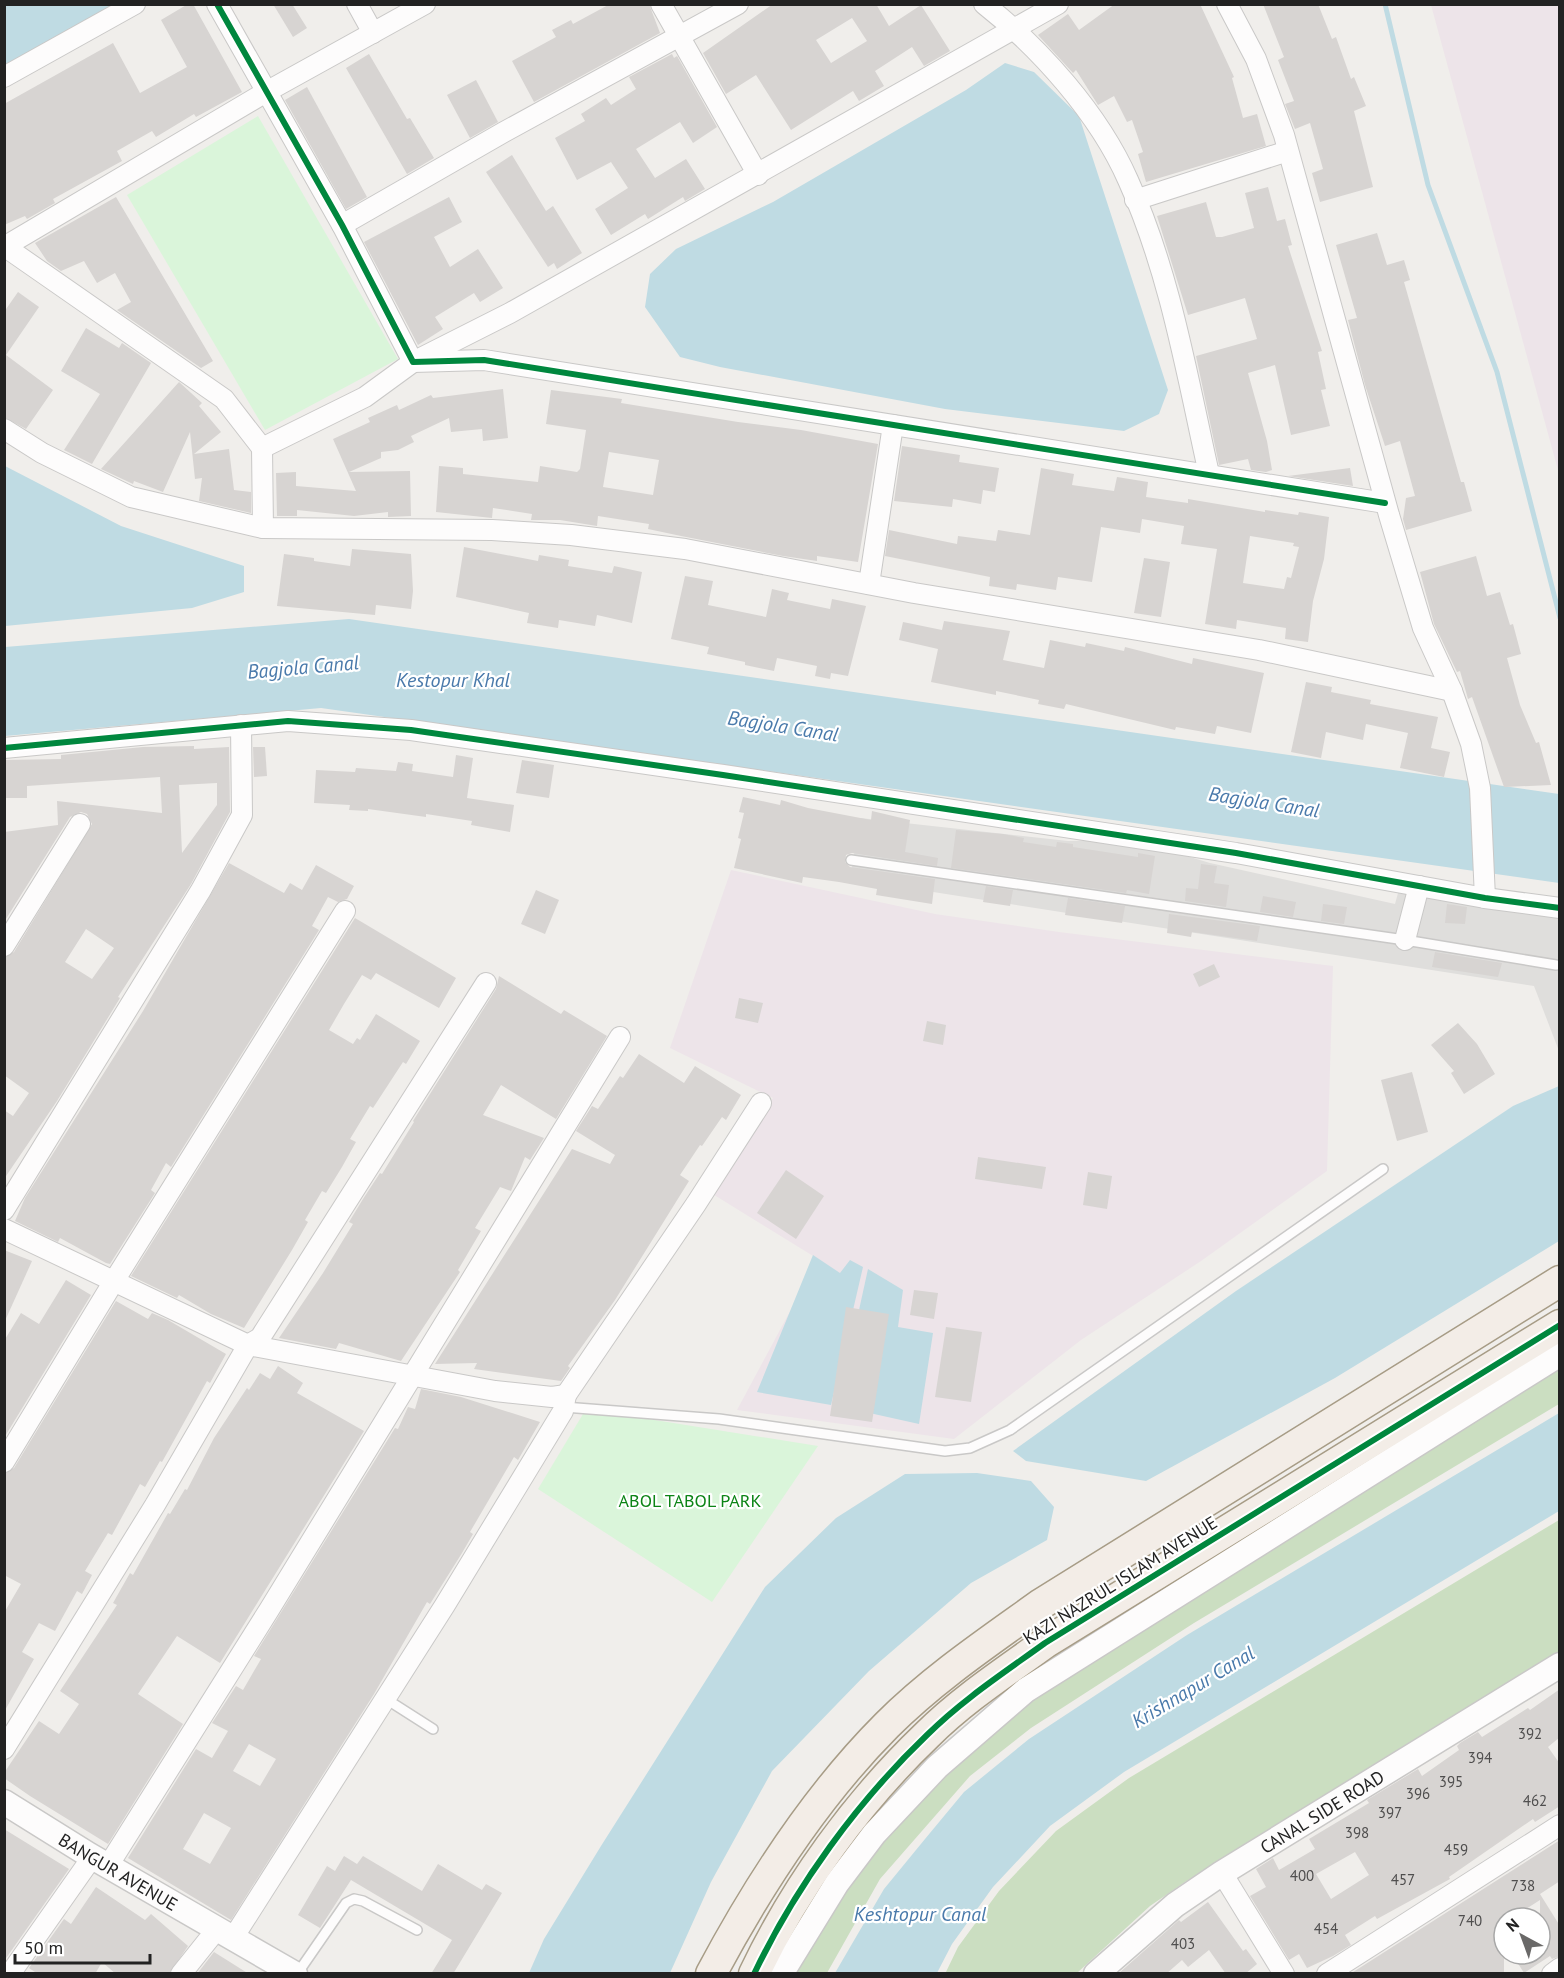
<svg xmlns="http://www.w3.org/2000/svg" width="1564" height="1978" font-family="'PT Sans',sans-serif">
  <rect width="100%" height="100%" fill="#f0eeeb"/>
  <!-- residential -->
  <path fill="#dfdedc" d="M860,818L1068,841L1133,840L1210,863L1395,904L1403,875L1559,898V1051L1534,986L850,879Z"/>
  <!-- industrial -->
  <g fill="#ede4e9">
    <path d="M1431,5H1559V474Z"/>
    <path d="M731,870L935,914L1059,932L1333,966L1327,1171L1201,1261L1081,1340L954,1439L737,1410L818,1259L711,1193L773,1098L670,1048Z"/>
  </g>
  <!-- forest -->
  <g fill="#cbdec1">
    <path d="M1559,1354V1404L1194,1623L1031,1728L970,1776L880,1879L827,1973L773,1974L974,1725Z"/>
    <path d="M1559,1520V1652L1185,1882L1150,1906L1077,1973L945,1974L958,1947L999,1891L1056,1831L1129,1778Z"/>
  </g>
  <!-- park -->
  <g fill="#daf5da">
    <path d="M258,116L398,359L265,430L127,195Z"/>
    <path d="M586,1409L818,1446L712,1602L538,1489Z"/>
  </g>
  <!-- water -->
  <g fill="#bfdbe3">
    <path d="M5,5H121L5,71Z"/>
    <path d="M1005,63L1034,72L1079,116L1168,390L1159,414L1124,431L945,409L720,367L680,357L645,307L650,274L676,249L773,202L966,90Z"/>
    <path d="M5,466L121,526L244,566V592L192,608L5,626Z"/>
    <path d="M349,619L1559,794V883L321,708L5,736V647Z"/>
    <path d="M1559,1086V1241L1335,1378L1146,1481L1026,1461L1013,1451L1236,1291L1513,1106Z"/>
    <path d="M813,1255L840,1273L850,1260L863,1267L831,1405L757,1392Z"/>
    <path d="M868,1269L903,1290L898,1327L933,1333L919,1424L838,1406Z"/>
    <path d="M1559,1413V1511L1124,1772L1050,1826L993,1887L952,1944L937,1973H835L884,1889L925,1839L964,1792L1029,1739L1187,1635Z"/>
    <path d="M977,1473L1031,1481L1054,1507L1047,1540L971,1583L869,1671L772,1771L711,1882L670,1973H529L544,1939L601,1846L765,1587L836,1518L905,1474Z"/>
  </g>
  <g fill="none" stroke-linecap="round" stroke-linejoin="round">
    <!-- stream -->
    <path stroke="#bfdbe3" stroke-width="5" d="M1385,4L1428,185L1497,372L1560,618"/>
  </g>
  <!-- building -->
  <g fill="#d7d4d2" fill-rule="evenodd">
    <path d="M188,4H193L242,92L196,117L194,114L156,137L152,131L117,151L122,161L53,199L55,203L27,219L25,216L4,225V104L113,43L140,93L187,67L161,20Z"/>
    <path d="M273,4H292L307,28L293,37Z"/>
    <path d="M610,4H649L660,33L534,102L512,61L556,37L552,30L571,20L573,24Z"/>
    <path d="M773,4H876L889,26L921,5L950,51L924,66L912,47L875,71L884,86L859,101L853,91L791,130L756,75L726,94L703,53ZM852,18L867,41L831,63L816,40Z"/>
    <path d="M1115,4H1200L1234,77L1232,78L1243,118L1257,114L1266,146L1146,182L1138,154L1143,152L1132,120L1127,122L1114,96L1098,105L1076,70L1073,73L1038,35L1068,14L1079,30Z"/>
    <path d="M1263,4H1318L1332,39L1336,37L1351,79L1354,77L1366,106L1354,111L1373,187L1320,202L1312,173L1323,169L1310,123L1295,129L1285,104L1294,101L1278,60L1284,57Z"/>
    <path d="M369,54L407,119L410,118L434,158L407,174L346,68Z"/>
    <path d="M672,54L674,58L677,56L717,127L693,143L680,122L636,149L655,178L686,159L705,189L685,201L683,197L648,219L645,214L611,235L595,209L628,188L611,162L577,180L555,138L585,121L581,114L606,98L611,105L636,89L629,77Z"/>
    <path d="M476,80L498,122L470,138L447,95Z"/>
    <path d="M307,87L367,197L346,209L285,100Z"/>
    <path d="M512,155L546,211L553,206L582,253L557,269L554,263L548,267L486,172Z"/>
    <path d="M1268,187L1277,221L1285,219L1292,245L1288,246L1322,351L1318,352L1326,389L1321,390L1330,426L1291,435L1275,365L1248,373L1267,441L1272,470L1266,472L1251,470L1248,459L1219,465L1196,356L1257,339L1245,298L1188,315L1157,216L1206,202L1216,237H1222L1254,228L1245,193Z"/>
    <path d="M116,197L213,361L201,368L117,310L131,302L115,273L97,283L84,261L61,271L47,261L35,243Z"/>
    <path d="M449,197L462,222L434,237L450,267L478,249L503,288L480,302L474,293L435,317L443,329L418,345L364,242Z"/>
    <path d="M1377,233L1387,265L1404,260L1410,280L1404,282L1461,482H1464L1472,511L1406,530L1403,519L1406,498L1415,496L1400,441L1385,446L1365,385L1348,320L1357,318L1336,245Z"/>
    <path d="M18,292L39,307L6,355L53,390L26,429L4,417V312Z"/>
    <path d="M86,328L119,348L122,343L151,363L92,464L64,450L100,394L61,371Z"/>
    <path d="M179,382L202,403L199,406L221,432L194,454L229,449L234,490L251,492V513L199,501L202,478L195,479L190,432L163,492L134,481L133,484L101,469Z"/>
    <path d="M503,389L508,438L483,441L482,429L451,432L449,418L411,436L414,442L398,450L381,452V458L349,472L410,471L411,516L388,517V512L354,516L297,510V516H277L276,473L296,472V486L356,491L333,439L370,422L368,418L397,405L399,410L431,395L433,398Z"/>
    <path d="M551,390L622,399L621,403L738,422L801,430L878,444L858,562L817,556V561L783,556L681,536L648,529L649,524L598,516L597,526L560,520H531L532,514L493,508L492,518L436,512L439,466L463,468V474L538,482L540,466L577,472L580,469L586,430L546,424ZM609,452L659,460L653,495L603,487Z"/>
    <path d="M902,446L960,455L959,462L999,468L995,492L983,490L981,504L953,499L952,507L894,501Z"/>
    <path d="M1041,468L1074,474L1072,485L1114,491L1117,477L1148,482L1146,497L1188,503V499L1265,512V510L1298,515L1299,512L1329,517L1324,559L1313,601L1308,642L1285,639L1286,628L1237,620L1236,629L1205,624L1217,549L1181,544L1184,526L1142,519L1140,533L1101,527L1092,582L1058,577L1056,590L1017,584L1016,590L989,586L990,577L885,556L889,530L957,544L958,536L996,541L998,530L1030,535ZM1250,536L1294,543L1293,546L1299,547L1291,578L1287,577L1284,589L1243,583Z"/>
    <path d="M1350,468L1353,486L1288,476Z"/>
    <path d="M464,547L538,561L539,555L569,560L568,566L612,573L614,566L642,572L632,623L597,615L595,626L559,620L558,628L527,623L529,613L456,597Z"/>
    <path d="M352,549L411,554L413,591L411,609L376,605L375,615L277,606L284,554L314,558V561L350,566Z"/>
    <path d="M1476,556L1487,596L1500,592L1510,625L1513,624L1521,654L1507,658L1520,705L1536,743L1539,742L1551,785L1504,787L1472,697L1468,699L1460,671L1457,672L1434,624L1420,572Z"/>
    <path d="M1144,558L1170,562L1161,617L1134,613Z"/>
    <path d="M685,576L713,581L708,605L766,617L772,589L789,593L787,600L830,609L832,599L866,606L848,676L831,673L830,679L815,676L817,666L777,658L774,671L745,665V662L707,654L709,647L671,639Z"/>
    <path d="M944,621L1010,631L1003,660L1044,668L1050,640L1085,647L1086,643L1124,651L1125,647L1192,664L1193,658L1264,673L1251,733L1217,726L1215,734L1176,727L1175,730L1066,704L1064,709L1038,704L1039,700L996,691V695L931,682L938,649L899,640L903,622L942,630Z"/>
    <path d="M1306,682L1332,687L1331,692L1371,700L1370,704L1438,717L1431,748L1450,752L1444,777L1400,768L1408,733L1366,724L1363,740L1326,732L1321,758L1291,752Z"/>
    <path d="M194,746V749L229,747L230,812L191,884L118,997L120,998L57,1101L4,1179V1110L13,1116L29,1093L4,1075V958L14,952L92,824L87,814L81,812L70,817L4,922V832L58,825L57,801L162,813L160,777L27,786V798H5L4,760L61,759V755L143,747ZM217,783V805L182,853L179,785ZM86,929L114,948L92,979L65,962Z"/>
    <path d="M253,747H265L267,776L254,777Z"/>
    <path d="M456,755L473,758L467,798L514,805L510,832L471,825L472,821L426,814V817L368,809V811L349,810L350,805L314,803L316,770L355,772L356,768L396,771L398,762L413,764L412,771L453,777Z"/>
    <path d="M522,760L554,765L549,798L516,793Z"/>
    <path d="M743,797L780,805L781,800L808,808L871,820L872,811L910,820L905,852L938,858L937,866L852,853L846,855L845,862L850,867L935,879L932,904L876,895L877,889L839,882L803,877L802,883L734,868L741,839L738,838L744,813L739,812Z"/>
    <path d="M956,830L1003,834L1024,838L1023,842L1056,847L1057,842L1073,844V847L1138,857V853L1155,856L1149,894L1127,890L1126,893L951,868Z"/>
    <path d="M229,863L284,893L290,883L302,890L316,865L354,886L347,899L338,902L328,897L312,926L319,930L171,1167L166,1163L151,1190L155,1193L110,1264L106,1263L60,1238L58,1242L15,1221L25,1198L143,1011Z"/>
    <path d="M1201,864L1217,866L1214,883L1229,885L1226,907L1185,901L1186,888L1198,889Z"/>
    <path d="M986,886L1013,890L1010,906L983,902Z"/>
    <path d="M536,890L559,900L545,934L521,924Z"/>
    <path d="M1263,896L1296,902L1293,917L1260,912Z"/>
    <path d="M1068,898L1125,906L1122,923L1065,915Z"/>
    <path d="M1323,904L1347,907L1344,924L1321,921Z"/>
    <path d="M1447,904L1467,907L1465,924L1445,923Z"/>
    <path d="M1169,914L1260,926L1257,941L1192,932L1191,937L1167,933Z"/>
    <path d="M355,918L456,978L439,1008L376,973L371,980L362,975L344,1004L329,1030L353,1044L357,1038L360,1040L376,1014L420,1041L406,1064L403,1062L373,1108L370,1106L350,1139L356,1142L342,1167L326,1193L322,1191L305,1220L308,1222L292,1250L244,1328L211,1314L179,1295L177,1298L131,1276Z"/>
    <path d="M1435,952L1502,963L1498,977L1432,967Z"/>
    <path d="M1214,964L1220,977L1199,987L1193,974Z"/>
    <path d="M499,976L561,1014L564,1010L607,1036L556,1119L501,1085L483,1115L544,1138L530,1160L525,1157L511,1191L500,1187L475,1228L481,1231L458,1270L460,1272L401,1361L339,1343L336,1349L279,1338L323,1273L353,1224L349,1222L363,1199L380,1173L382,1174L414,1122L413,1121L496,989Z"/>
    <path d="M739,998L763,1003L758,1023L735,1018Z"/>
    <path d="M927,1021L946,1025L943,1045L923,1041Z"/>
    <path d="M1458,1023L1477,1044L1495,1074L1464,1094L1451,1073L1454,1071L1431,1045Z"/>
    <path d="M639,1054L684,1083L695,1066L741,1095L726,1120L722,1117L702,1146L700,1145L680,1175L689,1181L615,1300L568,1366L570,1368L561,1381L474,1369L477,1363L435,1364L572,1149L610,1164L615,1155L576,1131L592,1106L598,1109L620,1076L623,1078Z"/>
    <path d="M1412,1072L1428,1132L1397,1141L1381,1080Z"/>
    <path d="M978,1157L1046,1167L1042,1189L975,1179Z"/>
    <path d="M786,1170L824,1196L796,1239L757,1213Z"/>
    <path d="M1088,1172L1112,1176L1107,1209L1083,1205Z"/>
    <path d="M4,1250L32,1261L4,1323Z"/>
    <path d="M66,1280L91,1295L4,1438V1341L21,1313L39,1324Z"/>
    <path d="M914,1290L938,1293L934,1319L910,1315Z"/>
    <path d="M116,1301L148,1319L152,1313L168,1320L226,1354L210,1383L207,1381L162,1462L160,1461L145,1487L140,1484L112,1535L108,1533L85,1571L92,1575L82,1594L77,1591L55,1631L39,1623L22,1652L34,1659L4,1712V1613L21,1584L4,1575V1474L14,1468Z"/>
    <path d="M846,1307L889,1314L872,1422L830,1416Z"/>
    <path d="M946,1327L982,1332L971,1402L935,1397Z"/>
    <path d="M278,1366L303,1383L297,1393L364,1431L220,1663L177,1636L138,1694L183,1724L108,1844L30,1796L4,1778V1773L39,1721L59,1734L79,1704L60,1691L117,1605L113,1603L130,1573L133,1575L168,1513L170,1514L185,1489L187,1490L214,1438L247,1388L249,1390L260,1373L270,1379Z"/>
    <path d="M421,1389L461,1397L540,1422L518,1460L514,1457L470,1532L473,1534L462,1553L430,1604L427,1602L374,1694L231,1920L128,1858L196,1749L212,1758L228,1731L212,1723L236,1686L243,1690L261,1659L254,1656L395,1428L398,1429L408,1407L415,1409ZM249,1744L276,1759L260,1786L233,1771ZM204,1813L231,1828L210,1864L183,1849Z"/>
    <path d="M1560,1689V1737L1548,1747L1560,1764V1806L1535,1822L1533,1819L1449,1877L1450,1879L1377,1919L1375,1916L1345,1935L1351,1945L1333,1956L1307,1968L1299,1954L1289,1960L1250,1896L1266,1887L1256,1869L1273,1858L1279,1870L1315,1849L1309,1839L1369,1803L1367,1800L1418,1769L1422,1776L1459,1750L1457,1746L1460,1743L1478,1732L1482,1737L1528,1708L1530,1710ZM1355,1852L1369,1875L1331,1899L1316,1874Z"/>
    <path d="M4,1829L69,1869L4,1961Z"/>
    <path d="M1560,1840V1881L1540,1894L1560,1926V1956L1552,1959L1550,1956L1524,1973L1512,1954H1540V1900L1512,1918H1504V1974H1350Z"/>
    <path d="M344,1856L357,1864L363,1856L422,1891L438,1864L482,1890L486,1884L502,1893L453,1974H431L452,1940L351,1880L320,1928L298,1915L327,1866L335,1871Z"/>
    <path d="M96,1887L145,1920L151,1914L188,1946L169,1974H116L102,1962L95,1974H38L29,1968L64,1919L71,1924Z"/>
    <path d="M1208,1902L1243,1951L1246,1949L1257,1964L1245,1974H1226L1209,1950L1188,1967L1182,1960L1166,1974H1118L1179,1920L1181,1922Z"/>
    <path d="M214,1952L249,1974H197Z"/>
  </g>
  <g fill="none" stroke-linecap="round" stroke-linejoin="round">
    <!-- service casing -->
    <g stroke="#c9c8c7" stroke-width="12">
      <g id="service">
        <path d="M851,860L1405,940L1556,965"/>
        <path d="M564,1407L719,1419L945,1451L970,1448L1010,1430L1383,1169"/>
        <path d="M386,1699L433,1729"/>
        <path d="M297,1974L346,1903L354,1899L363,1901L417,1930"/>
      </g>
    </g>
    <!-- minor casing -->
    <g stroke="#c9c8c7" stroke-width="22">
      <g id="minor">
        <path d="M217,4L342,225L413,362L484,360L1385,503"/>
        <path d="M357,4L373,33"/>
        <path d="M661,4L758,175"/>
        <path d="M984,4C1040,48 1099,114 1128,180C1170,273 1187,375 1209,474"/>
        <path d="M1227,4L1256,59L1284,135L1389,515L1423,628L1452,691L1471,744L1480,788L1485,898"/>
        <path d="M4,77L135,4"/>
        <path d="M1135,200L1288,151"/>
        <path d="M342,225L504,132L738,4"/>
        <path d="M4,246L224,399L262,448L263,528"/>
        <path d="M4,247L266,92L425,4"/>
        <path d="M4,429L42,453L131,497L263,528L492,530L571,535L685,549L914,593L1259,650L1452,691"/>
        <path d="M262,448L365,397L413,362L510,313L1058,4"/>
        <path d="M869,584L893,425"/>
        <path d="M4,748L288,721L411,730L723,775L1236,853L1485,898L1560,908"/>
        <path d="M1405,940L1419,886"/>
        <path d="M4,946L80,824"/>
        <path d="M4,1210L201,890L242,815L241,725"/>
        <path d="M4,1229L248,1345L495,1391L552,1397L566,1395L563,1411L445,1605L233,1938"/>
        <path d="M566,1395L696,1204L761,1103"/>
        <path d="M4,1462L114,1281L345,911"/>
        <path d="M4,1749L155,1505L248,1345L260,1338L486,983"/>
        <path d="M108,1866L269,1610L620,1037"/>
        <path d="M1222,1873L1284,1974"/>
        <path d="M10,1974L93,1856"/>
        <path d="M181,1974L217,1929"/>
        <path d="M1327,1974L1560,1825"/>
        <path d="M1552,1974L1560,1968"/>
      </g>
    </g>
    <!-- tertiary casing -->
    <g stroke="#c9c8c7" stroke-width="27">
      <g id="tertiary">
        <path id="s1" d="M4,1802L89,1855L295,1974"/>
        <path d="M781,1974L837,1883L874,1834L937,1767L1026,1690L1560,1354"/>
        <path id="s2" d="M1096,1974L1175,1905L1222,1873L1560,1665"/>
      </g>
    </g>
    <!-- primary casing -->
    <g stroke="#a79c86" stroke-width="33">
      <g id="primary">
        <path d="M711,1974C759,1884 815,1797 887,1725C933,1679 988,1642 1041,1604L1560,1281"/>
        <path d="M754,1974C796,1886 857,1802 927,1735C962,1700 1005,1672 1045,1643L1560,1325"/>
      </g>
    </g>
    <!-- service -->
    <use href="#service" stroke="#fdfcfc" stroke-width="9"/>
    <!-- minor -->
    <use href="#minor" stroke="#fdfcfc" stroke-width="20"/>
    <!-- tertiary -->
    <use href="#tertiary" stroke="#fdfcfc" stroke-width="24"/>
    <!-- primary -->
    <use href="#primary" stroke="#f3ede7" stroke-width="30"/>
    <!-- cycleway casing -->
    <g stroke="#fff" stroke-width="10">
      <g id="cycleway">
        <path d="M217,4L342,225L413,362L484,360L1385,503"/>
        <path d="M4,748L288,721L411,730L723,775L1236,853L1485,898L1560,908"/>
        <path d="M754,1974C796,1886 857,1802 927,1735C962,1700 1005,1672 1045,1643L1560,1325"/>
      </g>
    </g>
    <!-- cycleway -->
    <use href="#cycleway" stroke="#00873e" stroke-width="6"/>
  </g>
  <g text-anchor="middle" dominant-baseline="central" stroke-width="4.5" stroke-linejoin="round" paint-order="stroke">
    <!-- number labels -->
    <g font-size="15" fill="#4f4e4e">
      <text x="1530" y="1733">392</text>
      <text x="1480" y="1757">394</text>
      <text x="1451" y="1781">395</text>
      <text x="1418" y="1793">396</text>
      <text x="1535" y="1800">462</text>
      <text x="1390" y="1812">397</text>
      <text x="1357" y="1832">398</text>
      <text x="1456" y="1849">459</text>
      <text x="1302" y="1875">400</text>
      <text x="1403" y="1879">457</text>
      <text x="1523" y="1885">738</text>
      <text x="1470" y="1920">740</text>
      <text x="1326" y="1928">454</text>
      <text x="1183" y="1943">403</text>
    </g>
    <!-- park labels -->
    <g font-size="18" fill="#0c8416" stroke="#fff">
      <text x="690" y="1500">ABOL TABOL PARK</text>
    </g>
    <!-- street labels -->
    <g font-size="18" fill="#222" stroke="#fff">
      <text transform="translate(1120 1580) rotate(-32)">KAZI NAZRUL ISLAM AVENUE</text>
      <text stroke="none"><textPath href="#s2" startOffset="279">CANAL SIDE ROAD</textPath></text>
      <text stroke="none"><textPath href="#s1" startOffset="134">BANGUR AVENUE</textPath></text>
    </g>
    <!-- water labels -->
    <g font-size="20" font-style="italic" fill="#4a7aab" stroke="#fff">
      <text transform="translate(303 667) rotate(-5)">Bagjola Canal</text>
      <text x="453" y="680">Kestopur Khal</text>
      <text transform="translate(783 726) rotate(9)">Bagjola Canal</text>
      <text transform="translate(1264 802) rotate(9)">Bagjola Canal</text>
      <text transform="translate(1193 1687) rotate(-31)">Krishnapur Canal</text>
      <text x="920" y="1914">Keshtopur Canal</text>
    </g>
  </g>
  <!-- border -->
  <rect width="1564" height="1978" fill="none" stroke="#222222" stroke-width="12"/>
  <!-- north arrow -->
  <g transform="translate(1522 1936) rotate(319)"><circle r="28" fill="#ffffff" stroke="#a7a7a7" stroke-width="1.5"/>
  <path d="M0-4.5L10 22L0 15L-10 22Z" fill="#6a6968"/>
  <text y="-9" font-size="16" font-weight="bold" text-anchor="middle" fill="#222222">N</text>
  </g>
  <!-- scale -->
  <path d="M15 1954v9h135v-9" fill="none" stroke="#222222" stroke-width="3"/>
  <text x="24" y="1954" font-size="18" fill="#222222" stroke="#ffffff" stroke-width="4.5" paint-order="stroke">50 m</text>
</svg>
